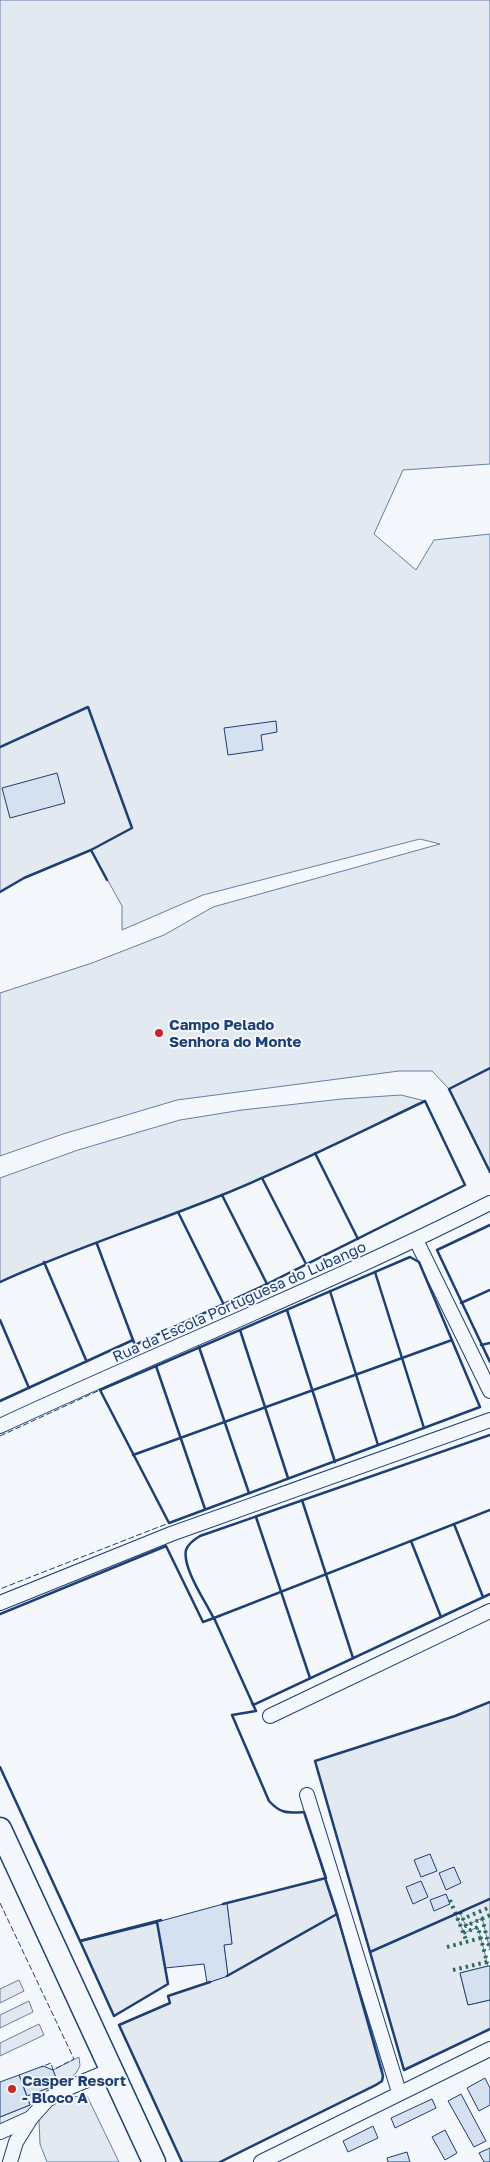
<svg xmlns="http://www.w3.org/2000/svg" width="490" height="2162" font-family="'Golos Text',sans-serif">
  <rect width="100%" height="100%" fill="#f4f7fb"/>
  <!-- green -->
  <g fill="#e3e9f0" stroke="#687fa3">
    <path d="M0,0H490V464L403,470L374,534L416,570L434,540L490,534V1172L449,1089L432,1071H399L177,1100L63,1134L0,1156V993L92,963L164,935L213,907L440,844L420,839L203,895L122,930V906L91,850L24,878L0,892Z"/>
    <path d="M401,1095L425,1101C358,1133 291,1167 222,1195C148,1225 72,1249 0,1282V1178L78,1150L180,1120L242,1110L342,1099Z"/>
    <path d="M490,1702V1950L482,1918L466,1926L460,1913L456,1915L464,1933L478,1927L488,1966L460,1973L468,2005L490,2000V2029L404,2070L315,1761L455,1716Z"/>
    <path d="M326,1878L383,2070L382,2081L220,2162H182L119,2025L170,2003L168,1996L228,1976L224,1945L232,1943L227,1903Z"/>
    <path d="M157,1922L168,1984L114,2016L80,1941Z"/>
    <path d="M79,2057L80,2066L76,2073L39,2108L0,2125V2117L30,2105L27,2096L51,2087L56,2078L53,2070Z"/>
    <path d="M87,2096L119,2162H47L40,2144L39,2120L51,2104L63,2097Z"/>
  </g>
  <!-- parking -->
  <g fill="#e3e8f0" stroke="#687fa3">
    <path d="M19,1980L24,1991L0,2003V1989Z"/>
    <path d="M29,2001L33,2012L0,2028V2015Z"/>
    <path d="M39,2024L44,2035L0,2056V2043Z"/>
  </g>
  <!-- building -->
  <g fill="#d5e0f0" stroke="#1d3f73">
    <path d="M276,721L277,732L261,735L263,750L228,755L224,728Z"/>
    <path d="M57,773L65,803L10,818L2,788Z"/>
    <path d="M430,1854L437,1871L421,1877L414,1860Z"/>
    <path d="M454,1867L461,1883L446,1890L439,1873Z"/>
    <path d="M421,1881L428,1897L413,1904L406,1887Z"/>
    <path d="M446,1894L450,1904L434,1911L430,1900Z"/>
    <path d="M227,1903L232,1944L224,1945L228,1976L207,1983L204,1964L165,1968L157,1922Z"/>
    <path d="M488,1966H490V2000L468,2005L460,1973Z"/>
    <path d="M43,2066L53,2070L56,2078L54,2083L51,2087L27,2096L19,2075Z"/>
    <path d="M19,2075L30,2105L0,2117V2082Z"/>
    <path d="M485,2078L490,2088V2105L479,2111L467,2088Z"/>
    <path d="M461,2094L486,2141L474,2147L448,2101Z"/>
    <path d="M432,2099L436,2108L395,2128L391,2118Z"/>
    <path d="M373,2126L378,2138L348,2152L343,2141Z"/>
    <path d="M445,2130L457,2153L445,2160L432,2137Z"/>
    <path d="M490,2148V2162H484L479,2153Z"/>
    <path d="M407,2152L410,2162H388L387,2158Z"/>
  </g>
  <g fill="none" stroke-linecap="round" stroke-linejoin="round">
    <!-- street casing -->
    <g stroke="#1d3f73" stroke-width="16">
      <g id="street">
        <path d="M416,1240L490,1391"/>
        <path d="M0,1426C163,1350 330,1284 490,1203"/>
        <path d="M0,1603L171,1534L490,1420"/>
        <path d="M270,1716L490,1611"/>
        <path d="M307,1795L399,2092"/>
        <path d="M0,2132L31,2118L47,2100L61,2091L111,2070"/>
        <path d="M10,2162L16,2142L31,2118"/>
        <path d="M261,2162L490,2049"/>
      </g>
    </g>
    <!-- primary casing -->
    <g stroke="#1d3f73" stroke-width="25">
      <path id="primary" d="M0,1829L154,2162"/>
    </g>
    <!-- street -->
    <use href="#street" stroke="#f4f7fb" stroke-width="14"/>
    <!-- primary -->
    <use href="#primary" stroke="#f4f7fb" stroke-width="22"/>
    <!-- hedge -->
    <g stroke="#2c6c60" stroke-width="4" stroke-dasharray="2.5 4" stroke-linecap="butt">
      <path d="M450,1900L467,1942"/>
      <path d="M460,1912L466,1926L490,1915"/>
      <path d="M467,1917L490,1907"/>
      <path d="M482,1918L490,1950"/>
      <path d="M447,1947L481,1938"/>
      <path d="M453,1970L487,1962L478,1927L463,1933"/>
    </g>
    <!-- fence -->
    <g stroke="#1d3f73" stroke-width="1" stroke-dasharray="6 2.5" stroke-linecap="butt">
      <path d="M0,1436L100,1390L169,1523L0,1589"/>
      <path d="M0,1903L74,2059L53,2070L51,2063L41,2067"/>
    </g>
    <!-- wall -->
    <g stroke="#1d3f73" stroke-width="2.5">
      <path d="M0,747L88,707L132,828L91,850L24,878L0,892"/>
      <path d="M91,850L107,880"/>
      <path d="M490,1068L449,1089L490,1172"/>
      <path d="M315,1153L358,1239"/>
      <path d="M262,1178L306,1264"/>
      <path d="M222,1195L267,1284"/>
      <path d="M178,1212L224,1305"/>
      <path d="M490,1225L437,1250L490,1362"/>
      <path d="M97,1244L133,1340"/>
      <path d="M410,1257L419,1262L480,1407L169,1523L100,1390Z"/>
      <path d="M44,1262L86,1360"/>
      <path d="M375,1272L424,1428"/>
      <path d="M0,1282C72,1249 148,1225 222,1195C291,1167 358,1133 425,1101L465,1185L267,1284L135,1345L133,1340L0,1401"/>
      <path d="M330,1291L378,1445"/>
      <path d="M461,1303L490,1290"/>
      <path d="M287,1310L335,1462"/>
      <path d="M0,1320L29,1388"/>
      <path d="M240,1330L288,1478"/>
      <path d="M481,1345L490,1343"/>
      <path d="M199,1347L249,1493"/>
      <path d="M156,1366L205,1509"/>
      <path d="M133,1455L452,1340"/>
      <path d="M302,1500L353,1658"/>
      <path d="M256,1517L310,1678"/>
      <path d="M454,1524L483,1597"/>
      <path d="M411,1541L441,1617"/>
      <path d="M0,1614L166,1546L203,1622L214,1618L256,1711L232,1715L269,1801C281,1814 287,1813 304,1812L326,1878L223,1904"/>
      <path d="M214,1618L490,1510"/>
      <path d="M214,1619C206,1602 182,1568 186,1550C188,1544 195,1539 200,1536L490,1435"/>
      <path d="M490,1702L455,1716L315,1761L404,2070L490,2029"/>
      <path d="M252,1703L253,1705L490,1594"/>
      <path d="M0,1767L80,1941L161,1920"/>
      <path d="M325,1878L337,1914"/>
      <path d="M157,1922L168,1984L114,2016L80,1941Z"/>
      <path d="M370,1952L490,1899"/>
      <path d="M182,2162L119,2025L170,2003L168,1996L210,1982"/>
      <path d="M220,2162L376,2085L382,2081L383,2076L337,1914L227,1976"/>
    </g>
  </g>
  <!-- markers -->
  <g fill="#c62828" stroke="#f4f7fb" stroke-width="2">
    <circle cx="159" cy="1033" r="5"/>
    <circle cx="12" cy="2089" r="5"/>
  </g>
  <g text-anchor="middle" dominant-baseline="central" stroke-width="4" stroke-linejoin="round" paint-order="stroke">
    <!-- poi labels -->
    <g font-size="15" font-weight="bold" fill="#1d3f73" stroke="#f4f7fb" text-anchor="start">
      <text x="169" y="1024">Campo Pelado<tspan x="169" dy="17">Senhora do Monte</tspan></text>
      <text x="22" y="2080">Casper Resort<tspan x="22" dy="17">- Bloco A</tspan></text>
    </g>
    <!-- street labels -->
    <g font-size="15" fill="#1d3f73" stroke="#f4f7fb">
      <text transform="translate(239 1301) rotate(-24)">Rua da Escola Portuguesa do Lubango</text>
    </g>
  </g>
</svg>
